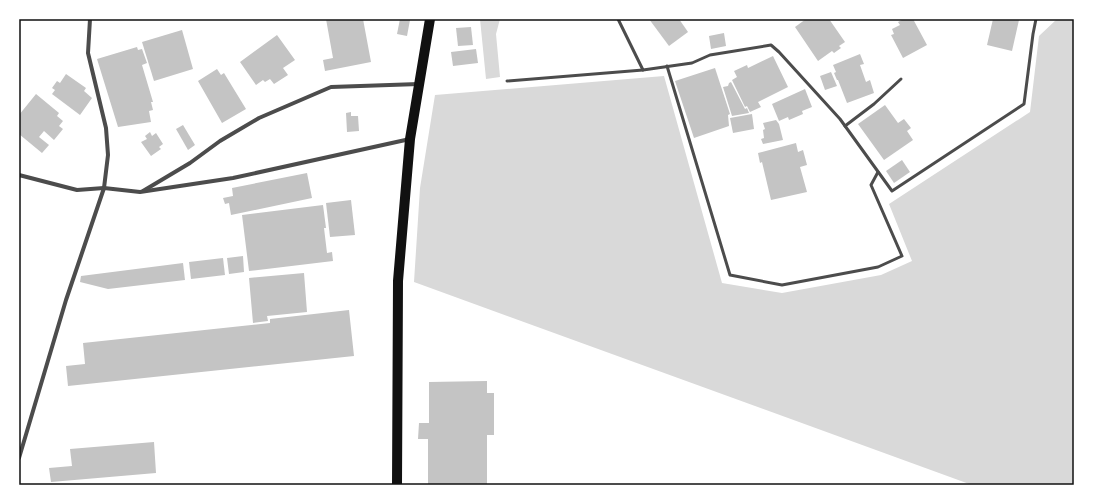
<svg xmlns="http://www.w3.org/2000/svg" width="1093" height="504" font-family="Montserrat,sans-serif">
  <rect width="100%" height="100%" fill="#fff"/>
  <!-- water -->
  <g fill="#d9d9d9">
    <path d="M480,19H500L496,34L500,77L486,79Z"/>
    <path d="M1057,19H1074V485H972L414,282L420,188L435,95L664,76L722,283L782,293L881,275L912,261L889,204L1030,112L1039,36Z"/>
  </g>
  <!-- building -->
  <g fill="#c4c4c4">
    <path d="M326,19H363L371,62L325,71L323,60L333,58Z"/>
    <path d="M400,19L410,20L407,36L397,34Z"/>
    <path d="M649,19H679L688,32L669,46Z"/>
    <path d="M806,19H829L845,42L839,46L841,48L834,53L832,51L818,61L795,27Z"/>
    <path d="M904,19H913L927,45L903,58L891,35L894,34L892,29L900,25L898,22Z"/>
    <path d="M993,19H1014L1019,20L1012,51L987,45Z"/>
    <path d="M471,27L473,45L458,46L456,28Z"/>
    <path d="M182,30L193,69L154,81L142,42Z"/>
    <path d="M724,33L726,46L711,49L709,36Z"/>
    <path d="M277,35L295,60L283,68L288,75L274,84L270,79L265,82L263,80L256,85L240,62Z"/>
    <path d="M137,47L138,50L142,49L147,63L142,65L153,102H151L153,110L149,111L151,122L118,127L97,59Z"/>
    <path d="M476,49L478,63L453,66L451,52Z"/>
    <path d="M860,54L864,64L860,65L866,82L870,80L874,93L847,103L838,80H837L834,73L836,72L833,65Z"/>
    <path d="M773,56L788,87L758,102L761,107L750,112L747,106L745,107L732,80L737,77L734,71L747,65L748,68Z"/>
    <path d="M715,68L730,114L728,115L729,126L694,138L675,81Z"/>
    <path d="M217,69L221,75L224,73L246,109L222,123L198,81Z"/>
    <path d="M831,72L837,86L825,90L820,76Z"/>
    <path d="M66,74L86,88L84,91L92,98L80,115L52,94L55,90L52,88L57,81L60,83Z"/>
    <path d="M731,82L745,109L747,108L749,113L732,116L723,87L728,86L729,83Z"/>
    <path d="M805,89L812,107L802,111L803,114L789,120L788,117L779,121L772,104Z"/>
    <path d="M36,94L59,113L57,116L63,121L59,126L63,129L54,140L44,131L39,137L49,145L42,153L19,134V115Z"/>
    <path d="M885,105L898,123L904,119L911,128L907,131L913,140L884,160L858,124Z"/>
    <path d="M351,112V116H358L359,131L347,132L346,113Z"/>
    <path d="M752,114L754,129L733,133L730,118Z"/>
    <path d="M776,120L779,124L783,140L763,144L761,139L764,138L763,130L765,129L763,123Z"/>
    <path d="M183,125L195,145L188,150L176,129Z"/>
    <path d="M150,132L152,136L156,133L163,144L159,147L161,149L151,156L141,142L147,139L145,136Z"/>
    <path d="M796,143L798,152L803,150L807,165L800,167L807,192L771,200L762,162L760,163L758,153Z"/>
    <path d="M902,160L910,172L894,183L886,171Z"/>
    <path d="M307,173L312,198L231,215L229,203L225,204L223,198L233,196L232,188Z"/>
    <path d="M351,200L355,235L330,237L326,203Z"/>
    <path d="M323,205L326,228H324L327,253L332,252L333,261L249,271L242,215Z"/>
    <path d="M243,256L244,272L229,274L227,258Z"/>
    <path d="M223,258L225,275L191,279L189,262Z"/>
    <path d="M183,263L185,280L108,289L80,282L81,276Z"/>
    <path d="M304,273L307,312L267,316L268,321L253,323L249,278Z"/>
    <path d="M349,310L354,356L68,386L66,366L85,364L83,343L270,323V319Z"/>
    <path d="M487,381V393H494V435H487V485H428V439H418L419,423H429V382Z"/>
    <path d="M154,442L156,473L51,482L49,468L72,466L70,449Z"/>
  </g>
  <g fill="none" stroke-linecap="round" stroke-linejoin="round">
    <!-- service -->
    <g stroke="#4c4c4c" stroke-width="3">
      <path d="M618,19L643,70L692,63L710,55L771,45L779,52L840,119L892,191L1024,104L1033,34L1036,19"/>
      <path d="M667,66L730,275L782,285L878,267L902,256L871,185L878,172"/>
      <path d="M507,81L643,70"/>
      <path d="M845,126L874,104L901,79"/>
    </g>
    <!-- minor -->
    <g stroke="#4c4c4c" stroke-width="4">
      <path d="M19,175L77,190L104,188L140,192L233,178L410,139"/>
      <path d="M143,191L190,163L220,141L259,118L331,87L419,84"/>
      <path d="M19,458L66,300L104,188L108,155L106,128L88,53L90,19"/>
    </g>
    <!-- primary -->
    <path stroke="#111" stroke-width="10" d="M397,485L398,281L410,139L430,19"/>
  </g>
  <!-- border -->
  <rect width="1093" height="504" fill="none" stroke="#ffffff" stroke-width="40"/>
  <rect x="20" y="20" width="1053" height="464" fill="none" stroke="#111" stroke-width="1.5"/>
</svg>
